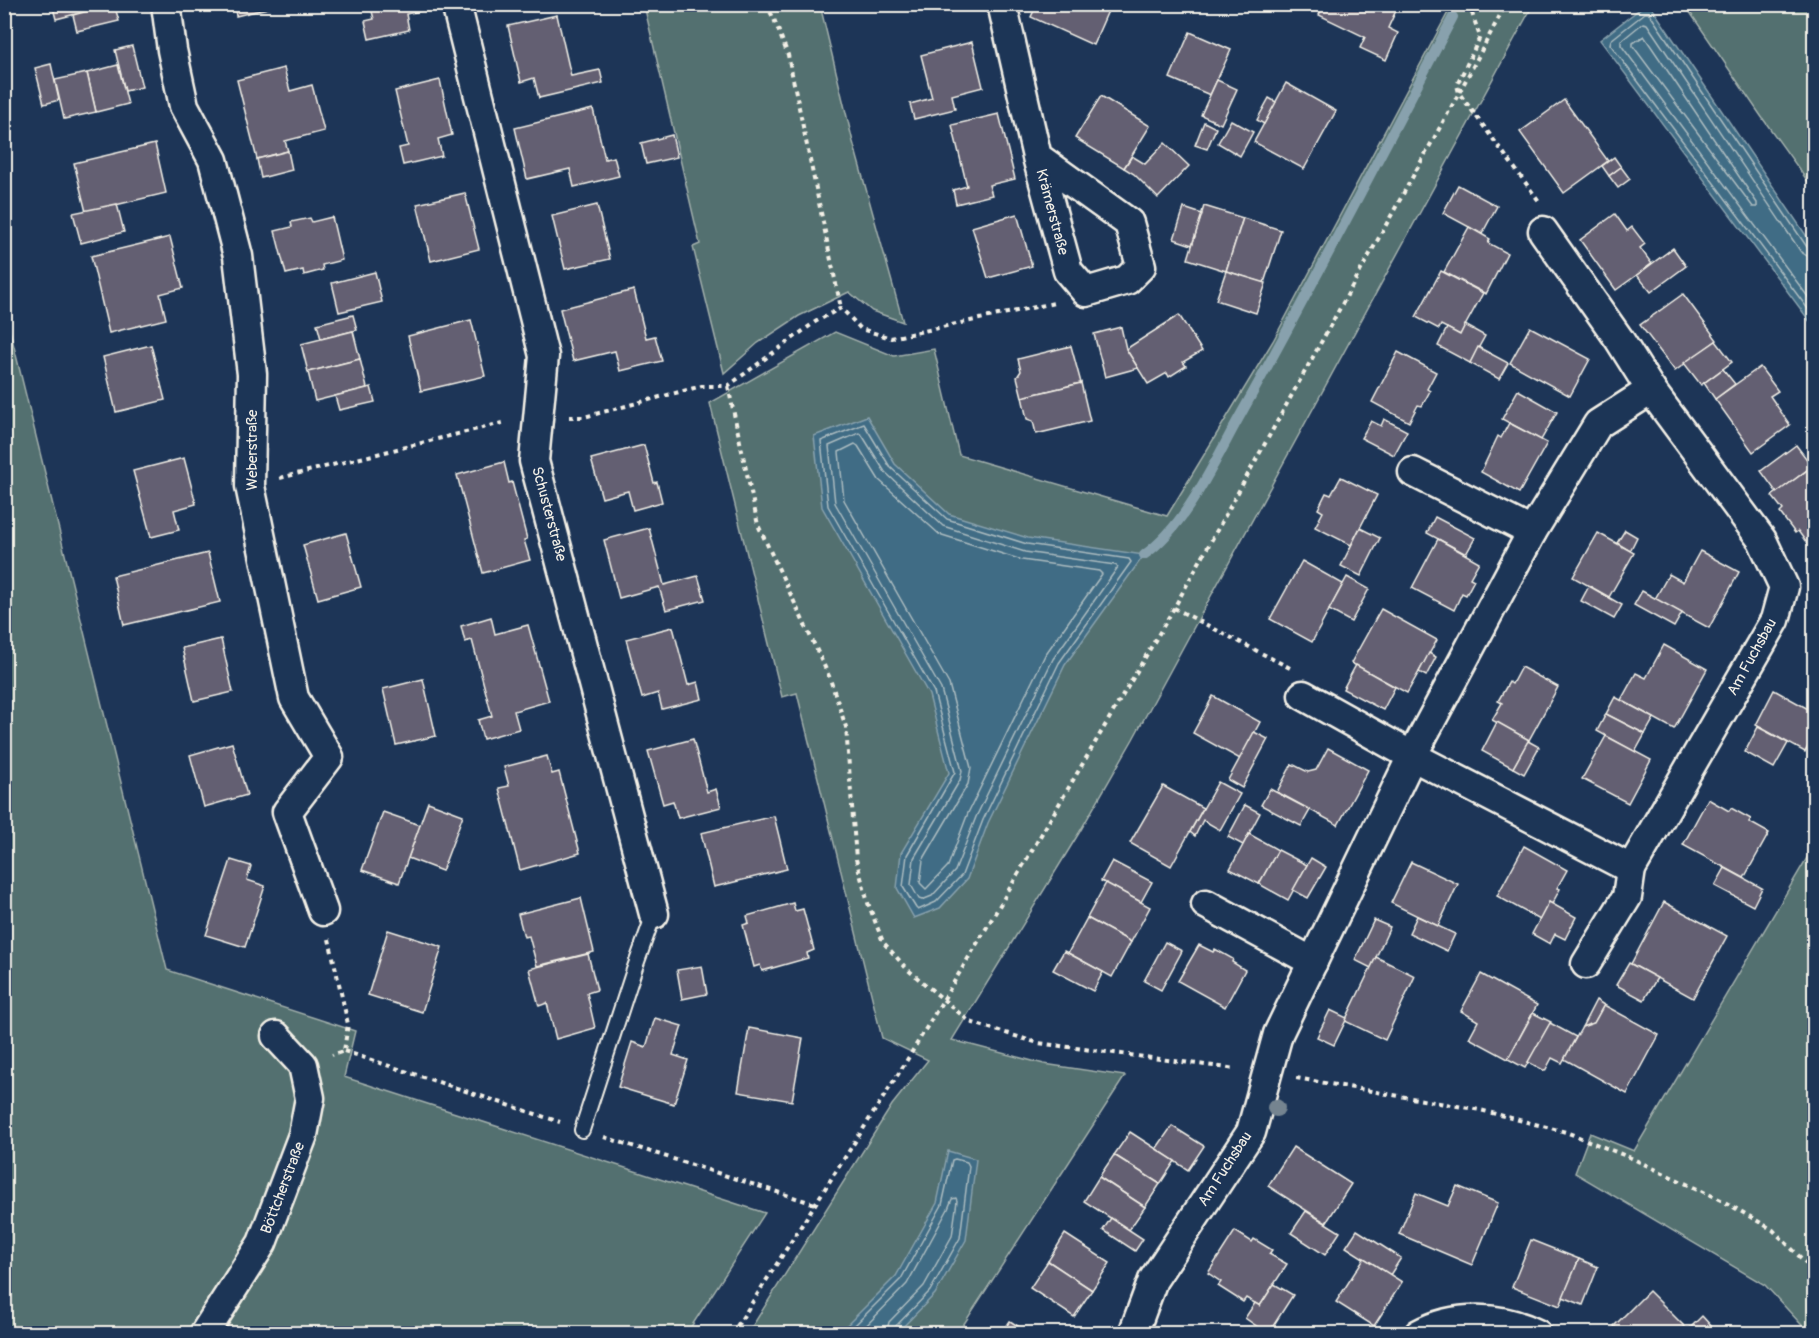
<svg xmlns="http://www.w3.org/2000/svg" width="1819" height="1338" font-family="Pangolin,sans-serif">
  <rect width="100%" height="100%" fill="#1d3557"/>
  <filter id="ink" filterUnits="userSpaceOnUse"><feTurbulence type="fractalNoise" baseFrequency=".0167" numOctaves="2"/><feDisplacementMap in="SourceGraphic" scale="12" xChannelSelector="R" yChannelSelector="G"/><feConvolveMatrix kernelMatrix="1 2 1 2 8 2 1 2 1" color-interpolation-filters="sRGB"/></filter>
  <g filter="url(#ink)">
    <!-- green -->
    <g fill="#52706f" stroke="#a3b0ac" stroke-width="1.5">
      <path d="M644,5H820L853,142L903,322L872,311L849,292L799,316L758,343L724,373L693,247L700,244Z"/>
      <path d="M1452,5H1533L1133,739L1079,833L952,1040L1044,1064L1125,1076L958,1333H748L892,1105L928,1060L882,1038L797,693L782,697L710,403L835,332L894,356L934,349L959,455L1167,516L1273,341Z"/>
      <path d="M1685,5H1814V190L1761,116Z"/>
      <path d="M4,306L167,970L355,1031L344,1077L765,1213L687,1333H5Z"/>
      <path d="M1814,846V1333L1810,1334L1765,1285L1575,1173L1590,1133L1634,1151Z"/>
    </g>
    <!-- water -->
    <g fill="#406c85" stroke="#88a1ad" stroke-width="1.5">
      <path d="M1646,4L1650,5L1814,247V327L1600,40Z"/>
      <path d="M867,416L895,464L949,514L1028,538L1144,555L1065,665L988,823L967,879L940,908L914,918L897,888L901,853L949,773L929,695L822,507L814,436Z"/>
      <path d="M948,1151L976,1159L966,1240L935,1294L897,1333H836L848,1324L896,1276L937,1203Z"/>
    </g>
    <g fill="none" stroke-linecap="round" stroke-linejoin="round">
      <!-- shore -->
      <g stroke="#acbcc0" stroke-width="1.5">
        <path d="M1644,36L1757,203V207H1753L1633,46V43Z"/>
        <path d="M1814,250L1807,247L1649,13H1645L1611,40L1610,44L1814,317"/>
        <path d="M1814,257L1807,256L1801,252L1647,24L1643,23L1621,41V45L1814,305"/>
        <path d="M864,424L890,467L947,519L1027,544L1129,559L1131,562L1059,663L983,820L962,875L936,902L918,910L916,908L903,887L907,855L955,772L934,692L828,506L821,441Z"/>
        <path d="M859,433L862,435L885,472L943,526L1025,552L1115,565L1118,567L1053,659L976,817L955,871L932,896L922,900L919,899L911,885L914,858L960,780L962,771L941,689L835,503L829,446Z"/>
        <path d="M855,444L858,446L879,480L939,534L1022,560L1099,571L1102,574L1045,655L968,813L948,866L926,889L920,883L923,860L968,784L971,768L949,684L844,500L839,452Z"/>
        <path d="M846,1334L901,1279L942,1205L952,1160L955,1159L967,1162L969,1166L960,1238L930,1291L895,1327L893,1334"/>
        <path d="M858,1334L907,1284L948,1209L952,1199L956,1198L957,1201L952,1236L924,1286L889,1322L886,1334"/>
      </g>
      <!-- stream -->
      <path stroke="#88a1ad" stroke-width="10" d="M1144,555C1187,525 1215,460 1241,414C1314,284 1383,150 1453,17"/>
    </g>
    <!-- building -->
    <g fill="#645f72" stroke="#f4f1e8" stroke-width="1.5">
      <path d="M52,4H114L56,19Z"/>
      <path d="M114,4L119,21L77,31L73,15Z"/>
      <path d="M234,4H280V5L236,16Z"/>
      <path d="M370,4H418L420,11L406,14L409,30L369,39L365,21L374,19Z"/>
      <path d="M1037,4H1111L1093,45L1031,17Z"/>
      <path d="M1324,4H1399L1388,28L1398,33L1386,60L1360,48L1365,37L1319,15Z"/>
      <path d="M557,15L571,76L600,70L603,83L539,98L534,78L521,82L508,26Z"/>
      <path d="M1190,32L1231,50L1210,95L1170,78Z"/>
      <path d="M972,42L983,87L952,95L955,109L914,119L910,104L932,98L921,55Z"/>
      <path d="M132,46L142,87L125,91L115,50Z"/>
      <path d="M51,64L59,100L44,104L35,68Z"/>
      <path d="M118,65L128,104L96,112L87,73Z"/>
      <path d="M284,68L290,91L312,85L324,131L285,141L288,151L257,159L237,80Z"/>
      <path d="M87,73L96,112L64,119L55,80Z"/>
      <path d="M440,80L452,135L438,139L442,156L403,165L399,148L408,146L395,91Z"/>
      <path d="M1217,80L1237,89L1221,124L1201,115Z"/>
      <path d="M1286,83L1336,111L1304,169L1254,142Z"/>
      <path d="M1101,96L1150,126L1124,168L1075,138Z"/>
      <path d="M1269,98L1276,102L1264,124L1257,120Z"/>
      <path d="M1564,100L1608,161L1564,193L1520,132Z"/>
      <path d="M593,109L605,159L614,157L619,176L574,187L570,169L527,179L515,128Z"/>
      <path d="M999,114L1015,179L989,185L992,195L956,204L953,190L967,186L952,125Z"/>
      <path d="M1231,120L1253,132L1240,156L1218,143Z"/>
      <path d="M1204,122L1216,128L1207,149L1195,145Z"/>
      <path d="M672,135L677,157L646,164L641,143Z"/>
      <path d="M1165,143L1189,166L1158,198L1134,174L1124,168L1132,156L1145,164Z"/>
      <path d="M155,144L166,193L86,212L74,163Z"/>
      <path d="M288,151L292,170L261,178L257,159Z"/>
      <path d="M1614,157L1621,167L1609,176L1602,166Z"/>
      <path d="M1621,167L1630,179L1618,188L1609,176Z"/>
      <path d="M1458,185L1497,206L1482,234L1443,213Z"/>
      <path d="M465,193L479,249L431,261L417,204Z"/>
      <path d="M117,204L124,232L81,243L73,213Z"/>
      <path d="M597,205L610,259L565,269L552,216Z"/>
      <path d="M1204,206L1243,218L1226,271L1188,259Z"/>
      <path d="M1184,208L1202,214L1192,245L1174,239Z"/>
      <path d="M1017,214L1032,266L988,278L972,227Z"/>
      <path d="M1615,214L1627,231L1632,227L1645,244L1640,248L1652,264L1616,290L1580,240Z"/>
      <path d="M332,217L342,260L322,265L323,270L304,275L303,270L286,274L275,231L292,227L291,222L310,218L312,222Z"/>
      <path d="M1243,218L1281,230L1264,283L1226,271Z"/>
      <path d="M1469,227L1490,239L1488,243L1507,253L1486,294L1444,272Z"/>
      <path d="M170,237L183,288L160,294L166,319L109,333L91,256Z"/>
      <path d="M1673,248L1686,266L1651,292L1637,275Z"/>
      <path d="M1226,271L1266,283L1256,313L1216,300Z"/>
      <path d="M1441,271L1483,293L1460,335L1441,325L1439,329L1416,317Z"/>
      <path d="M375,272L382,302L339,312L332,283Z"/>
      <path d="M634,290L646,338L655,336L662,361L620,371L615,351L573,361L560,309Z"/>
      <path d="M1683,294L1717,340L1675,371L1640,325Z"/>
      <path d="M353,315L357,330L321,339L317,324Z"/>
      <path d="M1179,315L1202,351L1183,362L1186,366L1169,377L1167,373L1148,384L1126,349Z"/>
      <path d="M471,320L485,376L421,391L408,336Z"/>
      <path d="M1465,325L1485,336L1470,363L1438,346L1447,328L1460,335Z"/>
      <path d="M1121,327L1126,349L1138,368L1105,377L1094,334Z"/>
      <path d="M1530,327L1590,359L1570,396L1510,363Z"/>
      <path d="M353,331L360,359L308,372L301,344Z"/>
      <path d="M1716,341L1732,362L1701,385L1684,363Z"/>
      <path d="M151,345L165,400L116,412L103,357Z"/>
      <path d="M1071,346L1081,383L1022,397L1017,377L1021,371L1018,359Z"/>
      <path d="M1478,347L1508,363L1499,379L1470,363Z"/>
      <path d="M1398,352L1436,372L1427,389L1430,391L1422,406L1418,405L1409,422L1372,402Z"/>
      <path d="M360,359L367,388L315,401L308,372Z"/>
      <path d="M1760,367L1778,391L1770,396L1790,425L1753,452L1715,399Z"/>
      <path d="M1723,369L1735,384L1715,399L1704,383Z"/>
      <path d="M1081,383L1090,421L1036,434L1033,421L1027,419L1022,397Z"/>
      <path d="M371,387L375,402L339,410L335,396Z"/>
      <path d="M1518,390L1557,412L1541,440L1502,419Z"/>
      <path d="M1384,419L1407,431L1394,455L1361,438L1371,421L1381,426Z"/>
      <path d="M1509,423L1547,443L1519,493L1481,472L1498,436L1501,438Z"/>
      <path d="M644,445L654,483L657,482L662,502L633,510L628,491L602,498L591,459Z"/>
      <path d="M1796,445L1812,466L1777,493L1761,471Z"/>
      <path d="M184,458L196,504L174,510L179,530L151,537L133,471Z"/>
      <path d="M504,462L509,483L512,482L527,539L524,540L530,560L483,573L457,475Z"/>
      <path d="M1809,469L1814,476V542L1809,546L1798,531L1795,533L1780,513L1783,510L1772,496Z"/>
      <path d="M1341,477L1377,495L1351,545L1315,527L1323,512L1318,509L1326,493L1331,495Z"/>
      <path d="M1435,517L1475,538L1466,554L1427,533Z"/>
      <path d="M649,528L664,585L698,576L705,600L666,610L659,587L619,598L604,540Z"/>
      <path d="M1360,528L1380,538L1361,576L1341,566Z"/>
      <path d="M1625,530L1637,537L1630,551L1617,543Z"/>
      <path d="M346,533L361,587L318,599L303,545Z"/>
      <path d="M1598,533L1634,553L1609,597L1573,577Z"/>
      <path d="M1438,539L1479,562L1470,578L1474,580L1466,595L1462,593L1454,610L1412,588Z"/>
      <path d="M1700,551L1739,572L1709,628L1655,599L1669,574L1683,582Z"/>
      <path d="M208,553L220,602L124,625L113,576Z"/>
      <path d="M1302,561L1343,584L1312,642L1270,619Z"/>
      <path d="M1347,577L1369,589L1351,622L1329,610Z"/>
      <path d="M1589,586L1622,605L1614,619L1581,601Z"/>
      <path d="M1642,591L1682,613L1674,627L1634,605Z"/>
      <path d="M1381,609L1437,640L1407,693L1351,663Z"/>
      <path d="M491,617L495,634L528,625L549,701L514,711L519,729L483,739L478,720L492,716L472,640L465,642L461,626Z"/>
      <path d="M673,627L688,685L698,682L702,699L662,709L658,693L642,698L626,639Z"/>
      <path d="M221,639L233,692L194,701L182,648Z"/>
      <path d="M1664,645L1707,669L1674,729L1621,700L1636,673L1646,678Z"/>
      <path d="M1429,653L1436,657L1426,676L1419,672Z"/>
      <path d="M1356,665L1395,687L1383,710L1343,689Z"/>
      <path d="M1521,667L1558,687L1529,740L1492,720L1502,703L1498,701L1509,682L1512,684Z"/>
      <path d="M423,679L436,736L396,745L383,689Z"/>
      <path d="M1774,690L1810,710L1814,709V735L1805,752L1756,725Z"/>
      <path d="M1213,696L1260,722L1240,759L1193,733Z"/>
      <path d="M1615,697L1654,718L1645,734L1606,714Z"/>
      <path d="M1606,714L1645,734L1635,752L1597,731Z"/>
      <path d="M1497,722L1529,740L1513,768L1482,751Z"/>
      <path d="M1758,727L1788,743L1774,768L1745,752Z"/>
      <path d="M1254,732L1268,739L1242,788L1228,780Z"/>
      <path d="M1606,736L1651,760L1628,803L1582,779Z"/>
      <path d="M693,739L707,792L716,789L721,807L678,818L673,801L663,804L648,751Z"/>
      <path d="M1528,741L1539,747L1524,774L1513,768Z"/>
      <path d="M232,743L247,795L204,807L190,755Z"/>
      <path d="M1328,748L1368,770L1338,825L1277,792L1292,764L1308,772L1316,770Z"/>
      <path d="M547,756L552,774L559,772L580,853L520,870L499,788L509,786L504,767Z"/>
      <path d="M1218,782L1240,794L1220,830L1203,820L1195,836L1190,832Z"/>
      <path d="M1163,786L1203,808L1171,866L1130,843Z"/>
      <path d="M1270,789L1310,810L1301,826L1261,805Z"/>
      <path d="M1708,799L1729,811L1731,808L1751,819L1749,822L1769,833L1744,878L1683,845Z"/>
      <path d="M428,802L463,815L442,871L408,858Z"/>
      <path d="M1245,805L1260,813L1243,845L1228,837Z"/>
      <path d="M383,812L420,825L399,883L362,870Z"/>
      <path d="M774,816L787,869L714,887L701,833Z"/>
      <path d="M1249,834L1278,850L1259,884L1230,869Z"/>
      <path d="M1524,846L1567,870L1557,888L1560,889L1552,904L1549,902L1540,920L1497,896Z"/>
      <path d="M1278,850L1307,865L1288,900L1259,884Z"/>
      <path d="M1311,858L1326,867L1308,898L1293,890Z"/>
      <path d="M231,860L251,866L247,880L265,886L245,947L206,935Z"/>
      <path d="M1112,861L1152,882L1141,902L1101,881Z"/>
      <path d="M1411,862L1458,884L1438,926L1391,903Z"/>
      <path d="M1725,868L1762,888L1753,906L1715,886Z"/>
      <path d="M1106,883L1150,907L1131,942L1087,918Z"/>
      <path d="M581,898L594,952L537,966L529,936L524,937L518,914Z"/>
      <path d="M1549,902L1576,917L1565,939L1555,934L1550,944L1532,934Z"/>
      <path d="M1664,902L1727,936L1693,998L1631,964Z"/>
      <path d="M793,903L795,911L803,909L814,950L807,953L808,958L762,971L760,965L754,967L743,925L749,923L747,916Z"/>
      <path d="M1417,916L1455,934L1447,951L1409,933Z"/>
      <path d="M1087,918L1131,942L1112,977L1068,953Z"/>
      <path d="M1374,920L1390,927L1371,968L1355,960Z"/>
      <path d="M388,930L442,947L422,1012L368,995Z"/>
      <path d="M1165,942L1182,951L1161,990L1144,981Z"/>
      <path d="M1199,945L1213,952L1215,949L1233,959L1232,962L1245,970L1225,1007L1178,981Z"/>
      <path d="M1064,951L1103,972L1093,991L1053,970Z"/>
      <path d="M588,954L597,990L587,993L595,1028L556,1039L547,1003L539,1006L529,969Z"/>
      <path d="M1376,957L1415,976L1385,1040L1345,1021Z"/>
      <path d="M1629,963L1657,978L1644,1000L1616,985Z"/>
      <path d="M702,966L707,994L682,999L677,970Z"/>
      <path d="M1481,974L1537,1005L1508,1059L1469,1038L1478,1021L1461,1011Z"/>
      <path d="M1596,1000L1604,1005L1594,1023L1582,1027Z"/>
      <path d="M1604,1005L1659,1035L1627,1094L1564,1059L1582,1027L1594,1023Z"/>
      <path d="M1330,1010L1347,1018L1334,1045L1317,1037Z"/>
      <path d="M1533,1013L1551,1022L1525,1068L1508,1059Z"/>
      <path d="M655,1018L682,1026L673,1055L688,1060L674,1104L618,1087L632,1042L646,1047Z"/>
      <path d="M1550,1023L1576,1037L1562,1063L1552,1058L1545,1071L1528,1062Z"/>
      <path d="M749,1028L803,1038L792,1101L738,1092Z"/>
      <path d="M1172,1126L1204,1146L1188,1170L1156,1149Z"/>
      <path d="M1130,1132L1175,1161L1160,1184L1114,1155Z"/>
      <path d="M1293,1147L1351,1184L1326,1223L1268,1186Z"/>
      <path d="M1114,1155L1160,1184L1145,1207L1099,1177Z"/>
      <path d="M1099,1177L1145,1207L1129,1230L1084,1201Z"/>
      <path d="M1457,1186L1498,1203L1472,1265L1399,1234L1416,1193L1448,1206Z"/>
      <path d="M1306,1211L1340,1232L1325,1255L1291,1233Z"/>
      <path d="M1111,1218L1143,1239L1135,1251L1103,1230Z"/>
      <path d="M1357,1230L1401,1258L1390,1275L1346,1247Z"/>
      <path d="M1235,1231L1252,1242L1254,1239L1272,1250L1269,1254L1287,1264L1260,1306L1246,1298L1243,1302L1218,1286L1221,1282L1208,1273Z"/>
      <path d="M1065,1234L1110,1263L1092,1290L1048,1261Z"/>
      <path d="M1531,1240L1579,1259L1560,1306L1512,1287Z"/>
      <path d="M1364,1258L1402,1282L1374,1326L1336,1302Z"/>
      <path d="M1579,1259L1598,1267L1583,1305L1563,1297Z"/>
      <path d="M1048,1261L1092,1290L1074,1317L1030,1288Z"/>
      <path d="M1274,1284L1293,1295L1268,1334L1245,1318L1255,1303L1260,1306Z"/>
      <path d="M1649,1291L1688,1330L1684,1334H1622L1614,1326Z"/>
      <path d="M1702,1316L1713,1328L1708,1334H1684Z"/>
      <path d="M1010,1321L1030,1334H1001Z"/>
    </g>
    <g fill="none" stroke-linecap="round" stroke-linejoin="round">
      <!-- lane casing -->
      <g stroke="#f4f1e8" stroke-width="18">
        <path id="lane" d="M582,1130L634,970L654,914"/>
      </g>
      <!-- street casing -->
      <g stroke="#f4f1e8" stroke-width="33">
        <g id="street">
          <path d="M166,4L172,50L184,106L213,160L238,256L252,374L250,486L294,698L329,757L287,812L323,911"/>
          <path d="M456,4L544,356L534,461L654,914"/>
          <path d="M1002,4L1037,157L1068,271L1086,292L1127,280L1141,266L1129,223L1037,157"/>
          <path d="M1413,472L1532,532"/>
          <path d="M1303,695L1412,756L1631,869L1775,620L1784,587L1762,540L1651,390L1619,339L1543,231"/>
          <path d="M1206,904L1313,962"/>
          <path d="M1586,964L1627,897L1631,869"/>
          <path d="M204,1334L262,1243L303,1135L310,1098L303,1065L276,1036"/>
          <path d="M1133,1334L1153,1280L1251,1132L1278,1034L1412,756L1532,532L1598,424L1651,390"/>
          <path d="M1419,1334C1455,1314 1502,1316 1537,1334"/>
        </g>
      </g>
      <!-- path -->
      <g stroke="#f4f1e8" stroke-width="4" stroke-dasharray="4.5 4.5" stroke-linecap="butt">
        <path d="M766,4L774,19L788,55L841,308"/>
        <path d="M1469,4L1480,37L1457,85L1459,93L1539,201"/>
        <path d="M728,386L758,525L829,676L846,727L856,859L868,903L883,942L907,969L970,1022L1038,1043L1236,1069"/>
        <path d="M569,417H584L702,386H728L815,322L841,308L861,329L891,338L1054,303"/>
        <path d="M280,478L506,422"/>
        <path d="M1174,608L1290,668"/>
        <path d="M329,939L348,1024L344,1051L332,1055"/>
        <path d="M344,1051L560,1122"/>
        <path d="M1296,1078L1480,1110L1566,1132L1631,1158L1723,1201L1773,1230L1814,1271"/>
        <path d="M604,1137L815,1204"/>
        <path d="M732,1334L904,1065L987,927L1174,608L1459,93L1506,4"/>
      </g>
      <!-- lane -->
      <use href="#lane" stroke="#1d3557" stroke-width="14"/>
      <!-- street -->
      <use href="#street" stroke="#1d3557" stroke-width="28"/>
    </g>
    <!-- trees -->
    <circle fill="#748490" cx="1276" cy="1108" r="9"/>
  </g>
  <g text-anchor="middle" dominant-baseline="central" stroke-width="5" stroke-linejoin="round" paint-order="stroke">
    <!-- street labels -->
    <g font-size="15" fill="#f4f1e8" stroke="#1d3557">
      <text transform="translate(1052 212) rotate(75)">Krämerstraße</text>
      <text transform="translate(252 450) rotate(-90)">Weberstraße</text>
      <text transform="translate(549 514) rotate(75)">Schusterstraße</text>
      <text transform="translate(1752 657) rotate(-61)">Am Fuchsbau</text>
      <text transform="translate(1225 1169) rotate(-57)">Am Fuchsbau</text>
      <text transform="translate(283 1188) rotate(-69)">Böttcherstraße</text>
    </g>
  </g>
  <!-- margin -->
  <rect width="1819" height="1338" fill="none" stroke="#1d3557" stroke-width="24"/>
  <rect x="12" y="12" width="1795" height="1314" fill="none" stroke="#f4f1e8" stroke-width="2" filter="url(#ink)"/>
</svg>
